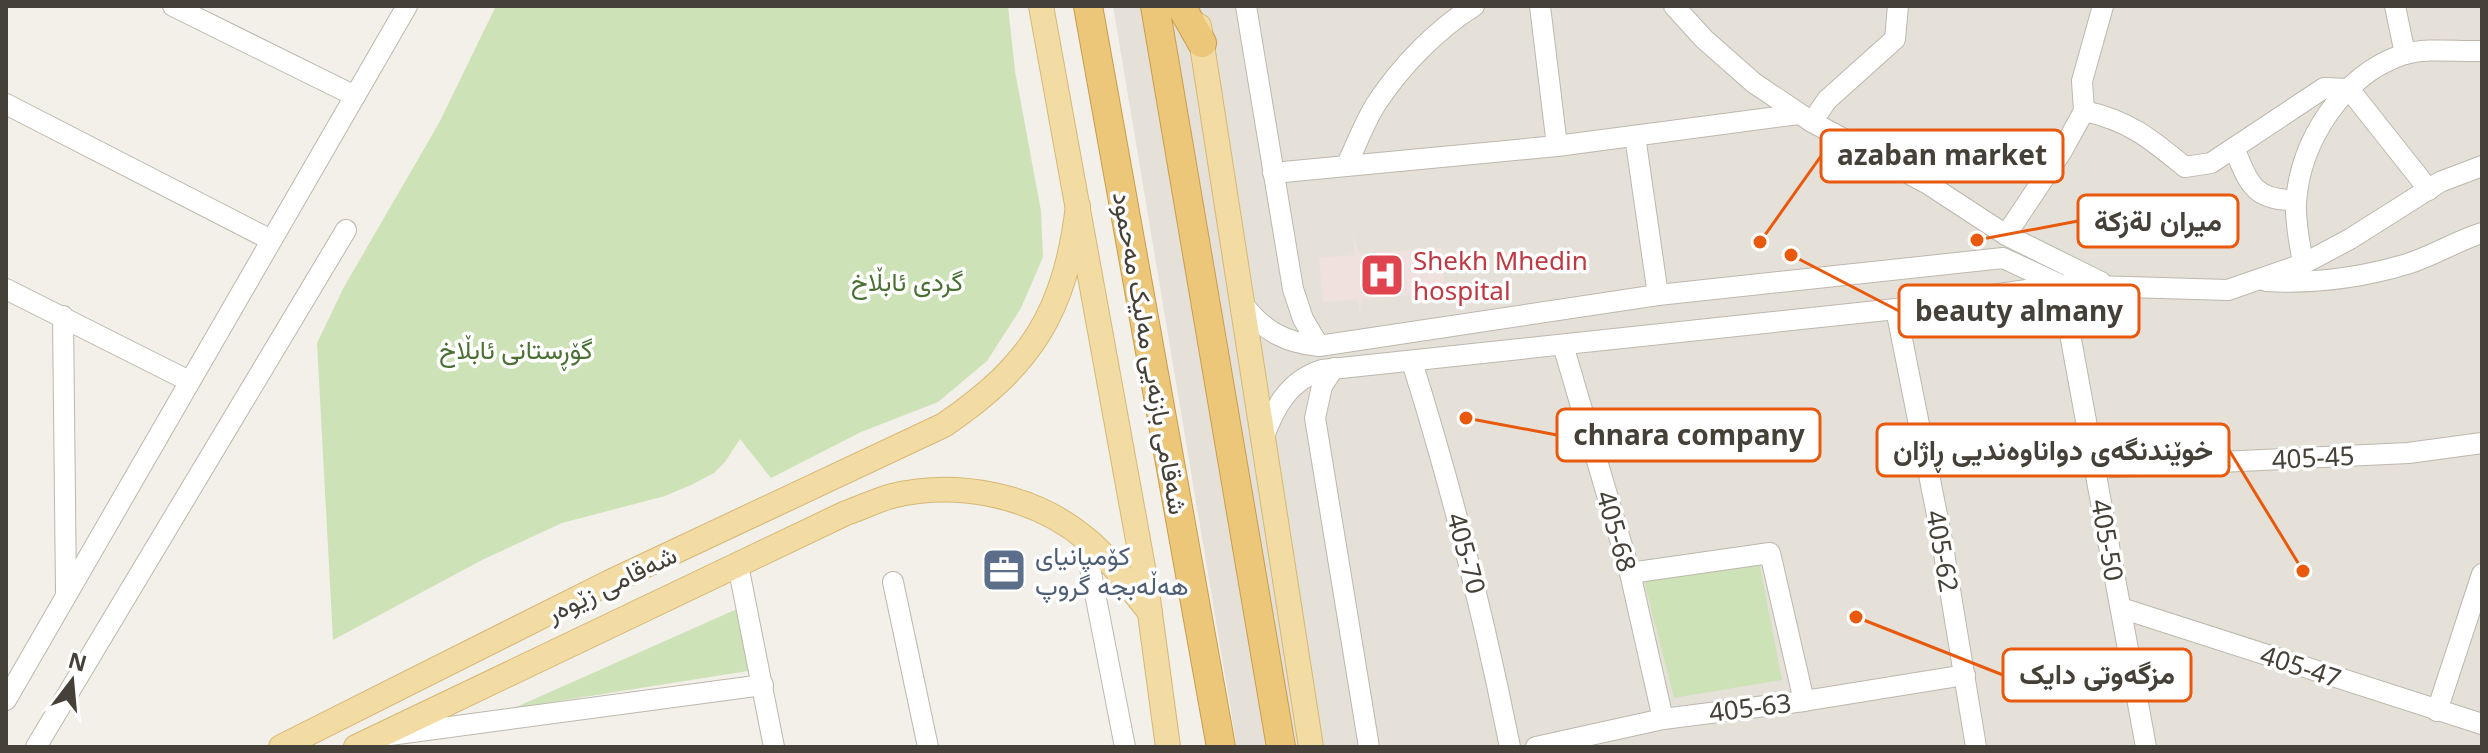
<svg xmlns="http://www.w3.org/2000/svg" width="2488" height="753" font-family="'Noto Sans',Vazirmatn,sans-serif">
  <rect width="100%" height="100%" fill="#f2f0e9"/>
  <!-- residential -->
  <path fill="#e6e1d8" d="M1113,6H2482V747H1237Z"/>
  <!-- medical -->
  <path fill="#f1e1de" d="M1353,234L1359,254L1442,248L1445,292L1361,299L1360,318L1358,299L1323,302L1319,258L1355,255Z"/>
  <!-- green -->
  <g fill="#cee2b7">
    <path d="M496,6H1008L1015,71L1041,211L1043,257L1021,308L987,361L938,402L861,432L771,478L740,439L725,462L714,473L691,485L665,496L562,523L482,560L333,640L317,343L344,287L439,123Z"/>
    <path d="M1759,561L1782,680L1674,698L1644,581Z"/>
    <path d="M737,609L748,671L514,708Z"/>
  </g>
  <g fill="none" stroke-linecap="round" stroke-linejoin="round">
    <!-- minor casing -->
    <g stroke="#bdb7ad" stroke-width="22">
      <g id="minor">
        <path d="M173,6L355,96"/>
        <path d="M1246,6L1293,289L1303,319L1319,346"/>
        <path d="M1540,6L1557,146L1799,114"/>
        <path d="M1674,6L1704,39L1754,83L1812,122L1928,184L2006,235L2101,282"/>
        <path d="M2395,6L2405,54"/>
        <path d="M6,104L271,240"/>
        <path d="M2084,111C2128,120 2151,139 2185,167L2211,163L2324,88L2349,89L2429,190"/>
        <path d="M1812,122L1827,100L1895,39L1898,6"/>
        <path d="M1635,136L1658,295"/>
        <path d="M2234,148C2249,183 2253,201 2296,200"/>
        <path d="M1346,166C1356,146 1364,123 1376,104C1401,66 1436,30 1474,6"/>
        <path d="M1273,173L1557,146"/>
        <path d="M2006,235L2062,151L2084,111L2082,81L2103,6"/>
        <path d="M2303,264C2300,243 2295,224 2296,203C2300,141 2343,75 2402,55C2428,47 2456,52 2482,51"/>
        <path d="M2266,281C2314,284 2360,278 2407,264C2433,256 2456,241 2482,233"/>
        <path d="M2061,285L2146,747"/>
        <path d="M6,289L189,381"/>
        <path d="M1243,304C1263,331 1286,343 1319,346L1658,295L2003,258L2061,285"/>
        <path d="M1896,309L1941,535L1976,747"/>
        <path d="M63,316L66,592"/>
        <path d="M1563,345L1630,573L1663,719"/>
        <path d="M1412,362C1452,489 1484,617 1510,747"/>
        <path d="M1334,368L1322,386L1315,418L1369,747"/>
        <path d="M1263,439C1274,408 1289,380 1322,370L1896,309L2061,285L2228,290L2303,264L2350,239L2440,182L2482,166"/>
        <path d="M2095,468L2408,453L2482,443"/>
        <path d="M1084,537L1125,747"/>
        <path d="M738,565L774,747"/>
        <path d="M1630,573L1770,553L1804,701"/>
        <path d="M893,582L928,747"/>
        <path d="M2121,608L2482,724"/>
        <path d="M6,700L407,6"/>
        <path d="M2437,711L2482,574"/>
        <path d="M390,735L763,685"/>
        <path d="M36,747L346,230"/>
        <path d="M1536,747L1663,719L1804,701L1965,675"/>
      </g>
    </g>
    <!-- major casing -->
    <g stroke="#d5b875" stroke-width="26">
      <g id="major">
        <path d="M1041,6L1146,584L1168,747"/>
        <path d="M1199,26L1311,747"/>
        <path d="M281,747L610,582L944,425C1032,365 1065,312 1078,206"/>
        <path d="M356,747L846,513C861,508 877,500 892,496C957,480 1033,495 1085,538C1110,558 1129,587 1150,612"/>
      </g>
    </g>
    <!-- highway casing -->
    <g stroke="#ca9c4b" stroke-width="30">
      <g id="highway">
        <path d="M1088,6L1221,747"/>
        <path d="M1155,6L1281,747"/>
        <path d="M1181,6L1202,43"/>
      </g>
    </g>
    <!-- minor -->
    <use href="#minor" stroke="#fff" stroke-width="20"/>
    <!-- major -->
    <use href="#major" stroke="#f2dca3" stroke-width="24"/>
    <!-- highway -->
    <use href="#highway" stroke="#ecc77a" stroke-width="28"/>
  </g>
  <!-- icons -->
  <defs>
    <g id="hospital-square" transform="scale(2.3)"><rect x="-9" y="-9" width="18" height="18" rx="4" fill="#e0444e" stroke="#fff"/><path d="M-5-5h3v3.5h4V-5h3V5h-3V1.5h-4V5h-3Z" fill="#fff"/></g>
    <g id="office-square" transform="scale(2.3)"><rect x="-9" y="-9" width="18" height="18" rx="4" fill="#5c6f8a" stroke="#fff"/><path d="M-6-3h4V-5.5h4V-3h4V5H-6ZM-1-4.5V-3h2v-1.5ZM-6 0V1H6V0Z" fill="#fff"/></g>
  </defs>
  <g fill-rule="evenodd">
    <use href="#hospital-square" x="1382" y="275"/>
    <use href="#office-square" x="1004" y="570"/>
  </g>
  <g text-anchor="middle" dominant-baseline="central" stroke-width="7" stroke-linejoin="round" paint-order="stroke">
    <!-- health labels -->
    <g font-size="26" fill="#be3a42" stroke="#fff" text-anchor="start">
      <text x="1413" y="260">Shekh Mhedin<tspan x="1413" dy="30">hospital</tspan></text>
    </g>
    <!-- park labels -->
    <g font-size="26" fill="#4a7033" stroke="#fff">
      <text x="907" y="281">گردی ئابڵاخ</text>
      <text x="516" y="349">گۆڕستانی ئابڵاخ</text>
    </g>
    <!-- street labels -->
    <g font-size="26" fill="#454038" stroke="#fff">
      <text transform="translate(1151 353) rotate(80)">شەقامی بازنەیی مەلیک مەحمود</text>
      <text transform="translate(2313 457) rotate(-3)">405-45</text>
      <text transform="translate(1617 531) rotate(74)">405-68</text>
      <text transform="translate(2108 540) rotate(80)">405-50</text>
      <text transform="translate(1943 551) rotate(80)">405-62</text>
      <text transform="translate(1467 553) rotate(75)">405-70</text>
      <text transform="translate(611 583) rotate(-26)">شەقامی زێوەر</text>
      <text transform="translate(2301 666) rotate(18)">405-47</text>
      <text transform="translate(1750 707) rotate(-7)">405-63</text>
    </g>
    <!-- service labels -->
    <g font-size="26" fill="#4e5e75" stroke="#fff" text-anchor="start">
      <text x="1035" y="555">کۆمپانیای<tspan x="1035" dy="30">ھەڵەبجە گروپ</tspan></text>
    </g>
  </g>
  <!-- callouts -->
  <path fill="none" stroke="#e8590c" stroke-width="3" d="M1760 242L1821 156M1977 240L2078 221M1791 255L1899 311M1466 418L1557 435M2303 571L2229 450M1856 617L2003 675"/>
  <g fill="#e8590c" stroke="#fff" stroke-width="3">
    <circle cx="1760" cy="242" r="8"/>
    <circle cx="1977" cy="240" r="8"/>
    <circle cx="1791" cy="255" r="8"/>
    <circle cx="1466" cy="418" r="8"/>
    <circle cx="2303" cy="571" r="8"/>
    <circle cx="1856" cy="617" r="8"/>
  </g>
  <g fill="#fff" stroke="#e8590c" stroke-width="3">
    <rect x="1821" y="130" width="242" height="52" rx="8"/>
    <rect x="2078" y="195" width="160" height="52" rx="8"/>
    <rect x="1899" y="285" width="240" height="52" rx="8"/>
    <rect x="1557" y="409" width="263" height="52" rx="8"/>
    <rect x="1877" y="424" width="352" height="52" rx="8"/>
    <rect x="2003" y="649" width="188" height="52" rx="8"/>
  </g>
  <g font-size="28" text-anchor="middle" font-weight="bold" fill="#454038">
    <text x="1942" y="165">azaban market</text>
    <text x="2158" y="231">ميران لةزكة</text>
    <text x="2019" y="321">beauty almany</text>
    <text x="1689" y="445">chnara company</text>
    <text x="2053" y="460">خوێندنگەی دواناوەندیی ڕاژان</text>
    <text x="2097" y="684">مزگەوتی دایک</text>
  </g>
  <!-- border -->
  <rect width="2488" height="753" fill="none" stroke="#454038" stroke-width="16"/>
  <!-- north arrow -->
  <g transform="translate(72 681) rotate(16)" stroke="#ffffff" stroke-width="6" paint-order="stroke">
  <path d="M0-6L14 30L0 20L-14 30Z" fill="#454038"/>
  <text y="-12" font-size="22" font-weight="bold" text-anchor="middle" fill="#454038">N</text>
  </g>
</svg>
